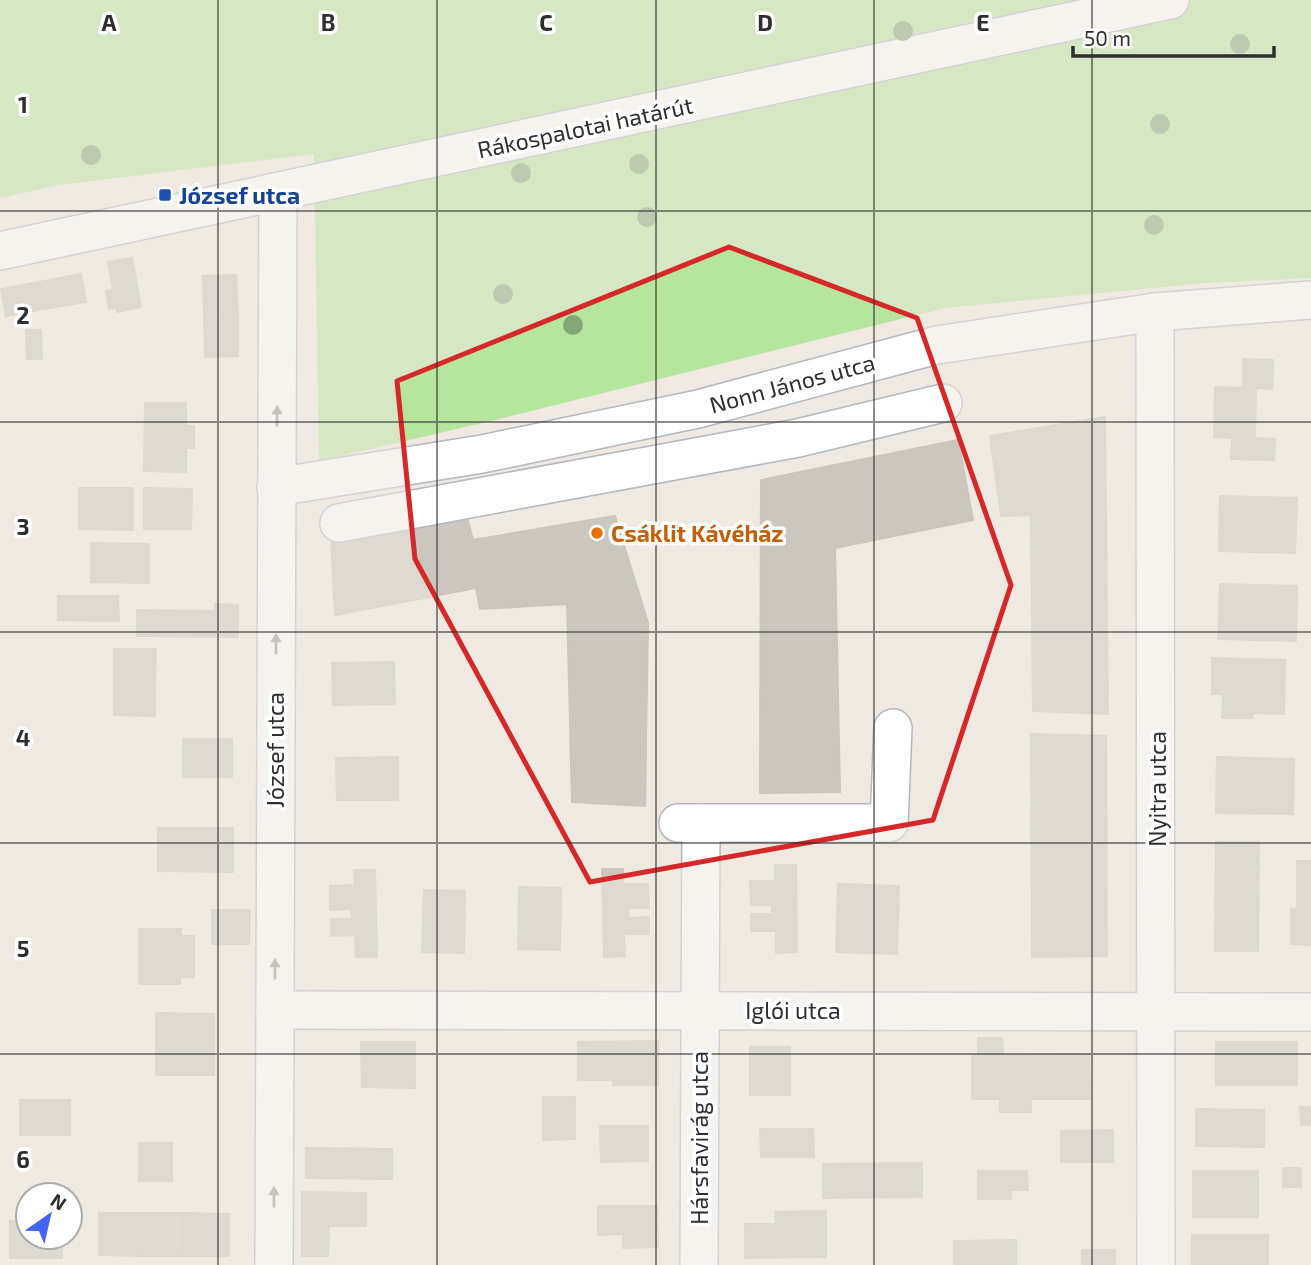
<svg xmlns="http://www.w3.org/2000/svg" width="1311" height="1265" font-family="'Exo 2',sans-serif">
  <rect width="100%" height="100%" fill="#efe9e1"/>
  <!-- green -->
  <path fill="#b6e59e" d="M0,0H1311V278L1205,283L945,308L491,421L319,461L314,154L59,185L0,198Z"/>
  <!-- building -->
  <g fill="#cbc7bf" stroke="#cbc5ba" stroke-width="2">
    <path d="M132,258L141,307L117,312V308L109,309L106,291L113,290L108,262Z"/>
    <path d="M81,274L86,302L44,309L39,282Z"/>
    <path d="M236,275L238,316H204L203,276Z"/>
    <path d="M39,282L44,309L6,316L1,289Z"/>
    <path d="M204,316H238V356L205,357Z"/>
    <path d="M26,330H41L42,359H27Z"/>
    <path d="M1243,359L1273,360L1272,389L1256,388L1255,438L1275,439L1274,460L1231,459L1232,438L1214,437L1215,387L1243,388Z"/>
    <path d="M145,403H186V426H194V448H186V472L144,471Z"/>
    <path d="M1105,417L1108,714L1033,711L1031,515L1001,516L990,436Z"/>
    <path d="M958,440L973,520L835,548L840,792L760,793L761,480Z"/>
    <path d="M79,488H133V530L79,529Z"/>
    <path d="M144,488L192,489L191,529H144Z"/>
    <path d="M1220,496L1297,498L1295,553L1219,551Z"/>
    <path d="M466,514L473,540L615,516L648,623L645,806L572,802L567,604L480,609L476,588L335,615L331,536Z"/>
    <path d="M91,543L149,544V583L91,582Z"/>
    <path d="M1220,584L1297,586L1296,641L1218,639Z"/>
    <path d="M58,596H118L119,621L58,620Z"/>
    <path d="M215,604L238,605V637L137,636V610L215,611Z"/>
    <path d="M114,649H156L155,683L114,682Z"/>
    <path d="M1212,658L1285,660L1284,714L1252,713V718H1222L1223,694H1212Z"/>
    <path d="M394,662L395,704L333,705L332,663Z"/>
    <path d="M114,682L155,683V716L114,715Z"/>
    <path d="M1031,734L1106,736L1107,956L1032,957Z"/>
    <rect x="183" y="739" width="49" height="38"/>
    <path d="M398,757V800H337L336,758Z"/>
    <path d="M1217,757L1294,759L1293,814L1216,813Z"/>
    <path d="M158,828H233V872L158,871Z"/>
    <path d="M1216,842H1259L1258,951H1215Z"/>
    <path d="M1297,861H1311V945L1291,944V909H1297Z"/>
    <path d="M775,865H796L797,952L776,953V931H751V914H772V905H751L750,881H775Z"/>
    <path d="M602,869H623V884H648L649,908H628V918L649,917V934H624L625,956L604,957Z"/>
    <path d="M354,870H375L377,957H356L355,935L331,936V919H352L351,909L330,910V886L355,885Z"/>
    <path d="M838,884L899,886L897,954L836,952Z"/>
    <path d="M519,887L561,888L560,950L518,949Z"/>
    <path d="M424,890L465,891L464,953L422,952Z"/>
    <path d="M212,910H250L249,944H212Z"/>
    <path d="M139,929H181V936H194V977H180V984H139Z"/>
    <path d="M156,1013L214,1014V1044H156Z"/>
    <path d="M978,1038H1002L1003,1055L1089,1054L1090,1099H1031V1112H1000V1099H972V1055H978Z"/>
    <path d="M658,1041V1085H613V1080H578V1042Z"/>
    <path d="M361,1042H415V1088L362,1087Z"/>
    <rect x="1216" y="1042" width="81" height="43"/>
    <rect x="156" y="1044" width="58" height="31"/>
    <rect x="750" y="1047" width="40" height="48"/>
    <path d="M543,1097H575V1139L543,1140Z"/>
    <rect x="20" y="1100" width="50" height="35"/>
    <path d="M1300,1107H1311V1125H1301Z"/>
    <path d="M1196,1109L1264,1110V1147L1196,1146Z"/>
    <path d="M600,1126H648V1161L601,1162Z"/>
    <path d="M760,1129H813L814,1157H761Z"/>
    <path d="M1113,1130V1162H1061V1131Z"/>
    <rect x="139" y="1143" width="33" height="38"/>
    <path d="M306,1148L392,1149V1179L306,1178Z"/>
    <path d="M922,1163V1197L823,1198V1164Z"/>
    <rect x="1283" y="1168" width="18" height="19"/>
    <path d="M978,1171H1027L1028,1190H1011V1199H978Z"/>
    <rect x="1193" y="1171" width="65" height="46"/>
    <path d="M302,1192L366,1193V1226H329L328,1256H302Z"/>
    <path d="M598,1206H657L658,1247L623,1248V1234L598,1235Z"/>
    <path d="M826,1211V1257L745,1258V1224H776L775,1212Z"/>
    <path d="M99,1213H139V1256L99,1255Z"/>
    <rect x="139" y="1213" width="43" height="43"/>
    <path d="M182,1213L229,1214V1256H182Z"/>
    <path d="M10,1221H28V1237H62V1258H10Z"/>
    <rect x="1192" y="1235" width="76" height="30"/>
    <path d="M1016,1240V1265H954V1241Z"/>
    <rect x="1082" y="1250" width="33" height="15"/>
  </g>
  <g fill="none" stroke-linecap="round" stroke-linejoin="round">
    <!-- minor casing -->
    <g stroke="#b4b7c1" stroke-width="40">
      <g id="minor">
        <path d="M0,251L1170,0"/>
        <path d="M1155,312L1156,1265"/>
        <path d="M276,487L482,454L698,409L937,345L1155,312L1311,300"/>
        <path d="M339,523L798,438L943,403"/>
        <path d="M678,823H889L893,728"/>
        <path d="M275,1010L1311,1012"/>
        <path d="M274,1265L278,193"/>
        <path d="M699,1265L701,823"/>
      </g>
    </g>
    <!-- minor -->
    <use href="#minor" stroke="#fff" stroke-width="37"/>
  </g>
  <!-- trees -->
  <g fill="#84a574">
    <circle cx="903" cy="31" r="10"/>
    <circle cx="1240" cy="44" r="10"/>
    <circle cx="1160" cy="124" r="10"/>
    <circle cx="91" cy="155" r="10"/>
    <circle cx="639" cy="164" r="10"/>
    <circle cx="521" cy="173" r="10"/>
    <circle cx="647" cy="217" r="10"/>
    <circle cx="1154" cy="225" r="10"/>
    <circle cx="503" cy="294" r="10"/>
    <circle cx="573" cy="325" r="10"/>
  </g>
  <!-- one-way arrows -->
  <defs><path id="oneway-solid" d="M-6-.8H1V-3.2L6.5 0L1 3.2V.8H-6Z" transform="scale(1.75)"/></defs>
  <g fill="#969696">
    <use href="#oneway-solid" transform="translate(277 416) rotate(-89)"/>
    <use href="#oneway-solid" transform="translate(276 644) rotate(-90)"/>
    <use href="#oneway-solid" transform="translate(275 969) rotate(-90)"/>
    <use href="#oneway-solid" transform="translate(274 1197) rotate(-90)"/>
  </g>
  <!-- marked area -->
  <path d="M0 0H1311V1265H0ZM729,247L917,318L1011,585L933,820L590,882L415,559L397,381Z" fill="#efe9e1" fill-opacity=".55" fill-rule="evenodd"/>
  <path fill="none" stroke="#d62828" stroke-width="5" stroke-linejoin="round" d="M729,247L917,318L1011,585L933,820L590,882L415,559L397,381Z"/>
  <!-- grid -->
  <path fill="none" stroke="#2e2e2e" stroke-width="2" stroke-opacity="0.55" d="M218,0V1265M437,0V1265M656,0V1265M874,0V1265M1092,0V1265M0,211H1311M0,422H1311M0,632H1311M0,843H1311M0,1054H1311"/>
  <!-- markers -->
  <rect fill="#1a4fb4" stroke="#fff" stroke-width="2.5" x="158" y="188" width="14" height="14" rx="3.5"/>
  <circle fill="#e8710a" stroke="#fff" stroke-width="2.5" cx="597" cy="533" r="7"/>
  <g text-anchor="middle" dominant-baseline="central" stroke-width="7" stroke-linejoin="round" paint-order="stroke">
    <!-- street labels -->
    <g font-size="23" fill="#2e2e2e" stroke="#fff">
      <text transform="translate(585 127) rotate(-12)">Rákospalotai határút</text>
      <text transform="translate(792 383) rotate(-15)">Nonn János utca</text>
      <text transform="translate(275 750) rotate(-90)">József utca</text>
      <text transform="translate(1157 789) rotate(-90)">Nyitra utca</text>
      <text x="793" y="1010">Iglói utca</text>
      <text transform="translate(699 1138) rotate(-90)">Hársfavirág utca</text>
    </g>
    <!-- transit labels -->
    <g font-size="23" font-weight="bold" fill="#164399" stroke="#fff" text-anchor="start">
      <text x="179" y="195">József utca</text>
    </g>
    <!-- food labels -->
    <g font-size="23" font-weight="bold" fill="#c56008" stroke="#fff" text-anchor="start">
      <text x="611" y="533">Csáklit Kávéház</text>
    </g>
  </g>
  <g font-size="23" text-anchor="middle" font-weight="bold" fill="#2e2e2e" stroke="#fff" stroke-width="7" stroke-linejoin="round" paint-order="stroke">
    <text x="109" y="31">A</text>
    <text x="328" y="31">B</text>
    <text x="546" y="31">C</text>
    <text x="765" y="31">D</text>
    <text x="983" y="31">E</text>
    <text x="23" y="113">1</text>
    <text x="23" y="324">2</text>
    <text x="23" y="535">3</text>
    <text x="23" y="746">4</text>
    <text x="23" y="957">5</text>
    <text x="23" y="1168">6</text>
  </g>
  <!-- north arrow -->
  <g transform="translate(49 1216) rotate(34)"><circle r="33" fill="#ffffff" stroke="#ababab" stroke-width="2"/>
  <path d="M0-5L12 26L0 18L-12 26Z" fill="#4264fb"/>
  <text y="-10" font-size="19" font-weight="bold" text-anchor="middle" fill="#2e2e2e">N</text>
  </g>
  <!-- scale -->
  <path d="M1073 46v10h201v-10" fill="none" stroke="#2e2e2e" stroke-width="3.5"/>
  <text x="1084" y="46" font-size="21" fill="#2e2e2e" stroke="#ffffff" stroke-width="5" paint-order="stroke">50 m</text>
</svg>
